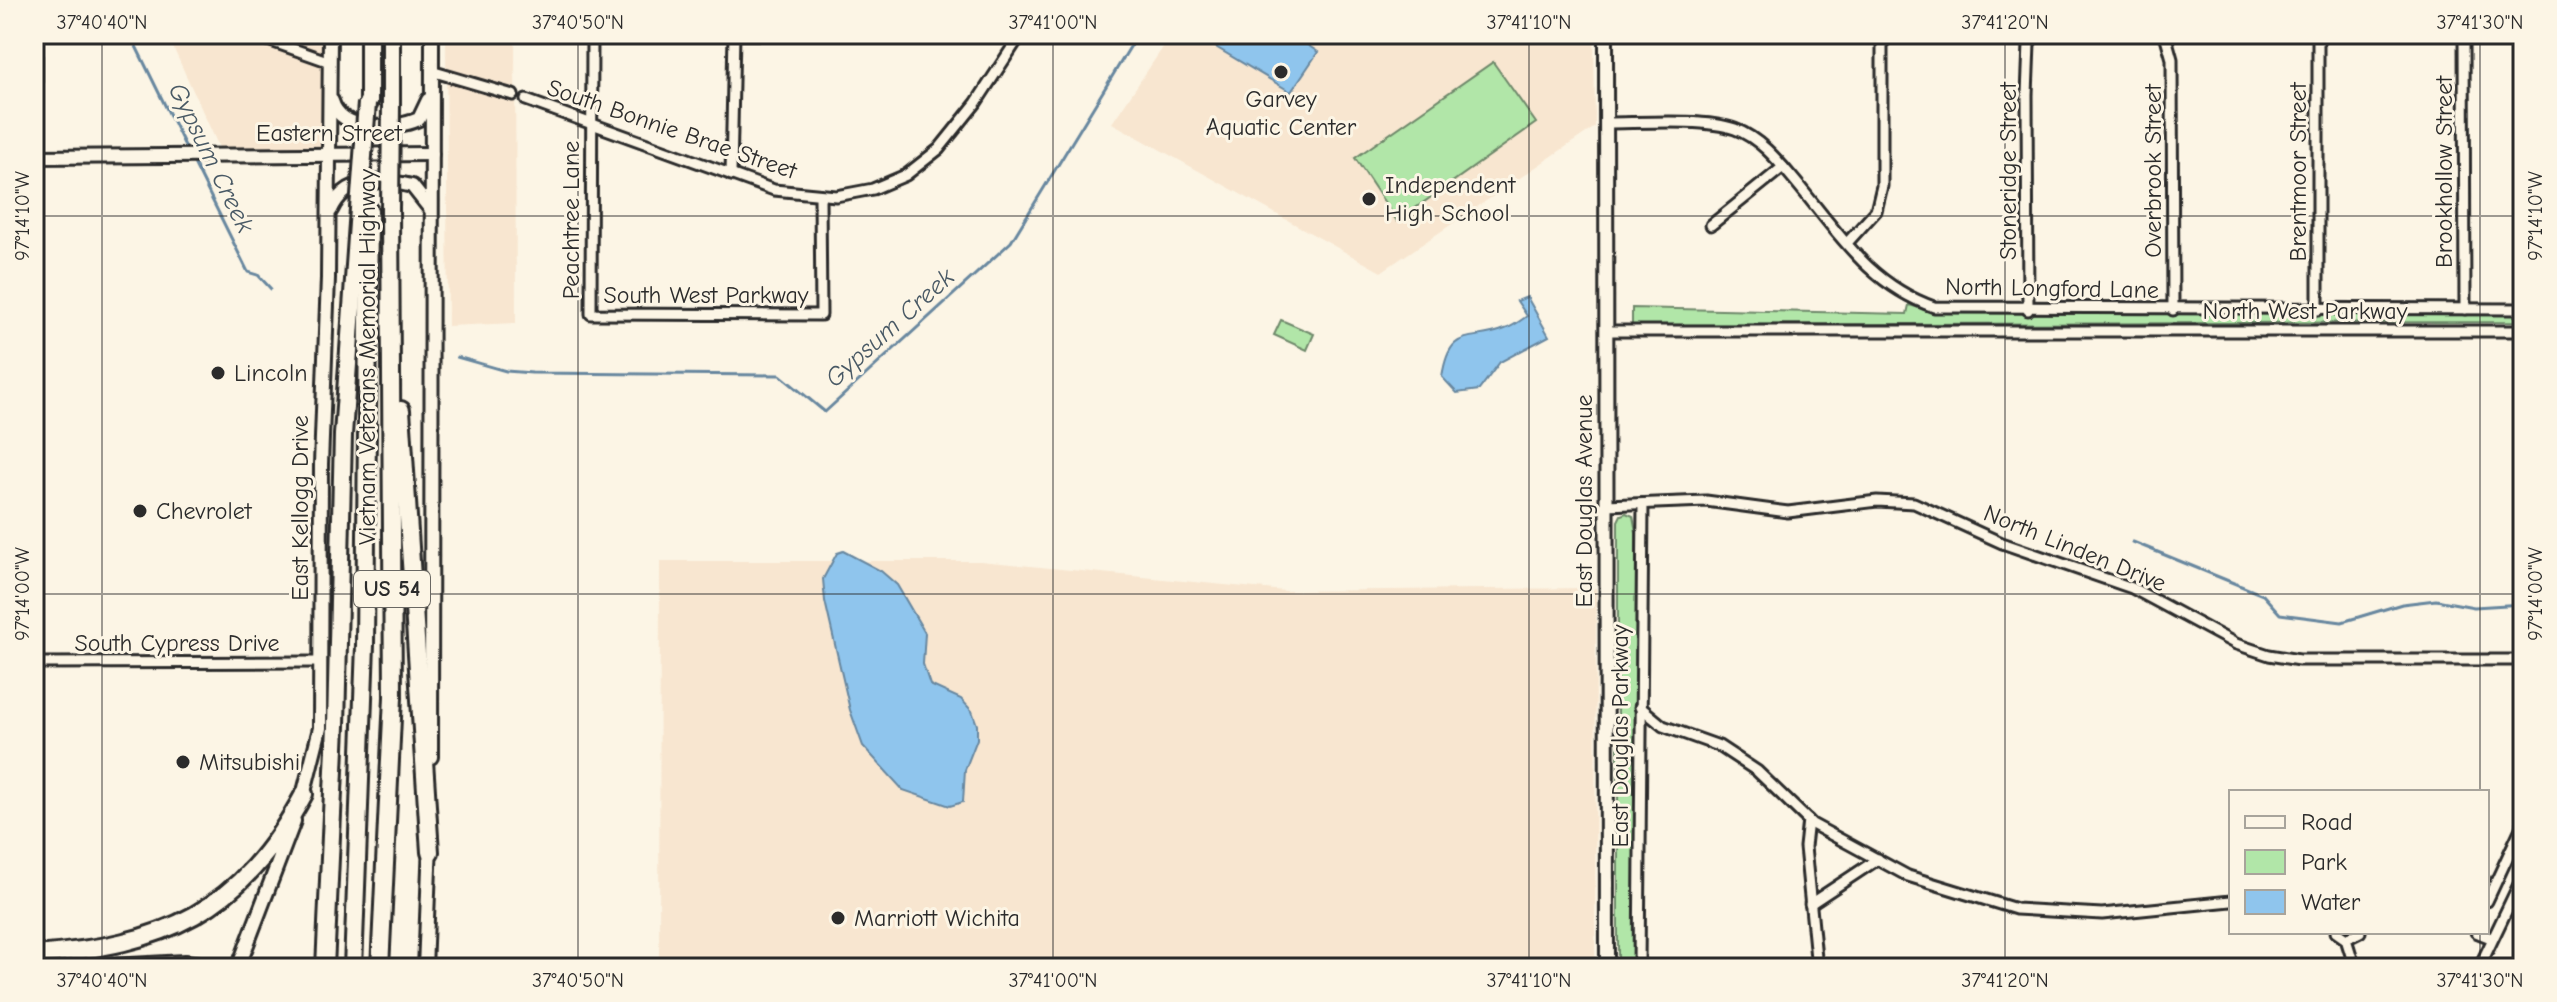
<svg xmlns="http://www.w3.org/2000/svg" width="2557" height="1002" font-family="'Comic Neue',sans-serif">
  <rect width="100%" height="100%" fill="#fcf5e5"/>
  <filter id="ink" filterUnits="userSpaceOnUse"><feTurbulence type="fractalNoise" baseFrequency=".0125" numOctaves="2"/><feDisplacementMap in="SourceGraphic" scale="16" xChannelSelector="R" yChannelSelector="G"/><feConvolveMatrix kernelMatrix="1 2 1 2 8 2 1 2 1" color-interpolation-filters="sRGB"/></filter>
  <g filter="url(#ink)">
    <!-- built -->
    <g fill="#f8e6d0">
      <path d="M167,34H325V157L224,158Z"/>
      <path d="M446,34H515L516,323L448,326Z"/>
      <path d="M1172,34H1594L1595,127L1381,272L1112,123Z"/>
      <path d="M660,561H980L1285,591L1596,588L1595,968H659Z"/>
    </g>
    <!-- green -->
    <g fill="#b1e6a8" stroke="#6e886a" stroke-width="2">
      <path d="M1493,62L1536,123L1397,221L1355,158Z"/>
      <path d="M1909,305L1937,313L2523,315V322L1632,325V308L1907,314Z"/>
      <path d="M1281,320L1314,334L1307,350L1274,335Z"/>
      <path d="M1626,513L1633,516L1636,532L1635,968H1618V521L1621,515Z"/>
    </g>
    <!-- water -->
    <g fill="#8fc5ed" stroke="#67879f" stroke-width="2">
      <path d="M1223,34H1291L1318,52L1291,92L1214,46Z"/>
      <path d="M1527,297L1549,336L1500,362L1479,390L1457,393L1442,377C1450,325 1470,343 1505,329C1512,327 1520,321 1527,316L1517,301Z"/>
      <path d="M843,551L881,571L897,585L925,633L923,664L930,685L961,699L972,711L977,725V739L965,770L963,802L950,806L903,790L863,746L850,710L825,601L823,579L837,553Z"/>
    </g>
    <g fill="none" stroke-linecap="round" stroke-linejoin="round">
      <!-- stream -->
      <g stroke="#67879f" stroke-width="3">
        <path d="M130,34L188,152"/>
        <path d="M192,159L248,272L258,275L271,289"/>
        <path d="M457,357L506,371L532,373L780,375L825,412L1011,242L1138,34"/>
        <path d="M2133,542L2263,595L2280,614L2342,622L2402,604L2436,600L2474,607L2523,604"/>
      </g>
      <!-- street casing -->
      <g stroke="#2b2b2b" stroke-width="15">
        <g id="street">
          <path d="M36,34V156"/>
          <path d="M251,34L330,62"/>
          <path d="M592,34L591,314L821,315L820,196"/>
          <path d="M734,34H767"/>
          <path d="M2165,34L2172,59L2173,310"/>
          <path d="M2318,34V310"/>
          <path d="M2464,34L2465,309"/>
          <path d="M431,71L513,95"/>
          <path d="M526,100L774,190L836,196L873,189L906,175L939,149L976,103L1021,34"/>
          <path d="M1606,123C1640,123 1704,118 1735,129C1760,138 1779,162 1795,181C1838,232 1868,284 1934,307L2523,309"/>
          <path d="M731,175L734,34"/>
          <path d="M1711,225L1783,167"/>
          <path d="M1847,243L1876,211L1882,186V34"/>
          <path d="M2028,310L2027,95L2029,44L2035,34"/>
          <path d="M1606,331H2523"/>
          <path d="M1606,505L1706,501L1788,512L1877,501L1914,503L2002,543L2132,588L2236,644L2269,655L2299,660H2523"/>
          <path d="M34,663L321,662"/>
          <path d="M1640,707L1663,726L1719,746L1757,771L1812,824L1908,876L2016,909L2102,914L2231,901"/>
          <path d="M1808,820L1805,847L1817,968"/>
          <path d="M2487,901L2523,824"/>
          <path d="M1810,904L1878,859"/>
          <path d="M2336,932L2346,939"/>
          <path d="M2476,932L2491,938"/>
          <path d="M2346,939L2355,968"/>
          <path d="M2346,939L2360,932"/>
          <path d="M1639,968L1643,504"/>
          <path d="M2479,968L2523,876"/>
        </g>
      </g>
      <!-- secondary casing -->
      <g stroke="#2b2b2b" stroke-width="18">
        <g id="secondary">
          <path d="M1606,34L1607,968"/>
          <path d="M332,101C341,133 394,130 419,119L428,100"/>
          <path d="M34,157L432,154"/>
          <path d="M331,210C346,177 380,178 412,186L431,210"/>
          <path d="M431,757L432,34"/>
          <path d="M302,800L320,728L321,464L328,278L330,34"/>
          <path d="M238,968L294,821"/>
          <path d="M425,968L430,843"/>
        </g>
      </g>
      <!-- highway casing -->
      <g stroke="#2b2b2b" stroke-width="22">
        <g id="highway">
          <path d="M369,34V103"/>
          <path d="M391,103V34"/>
          <path d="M401,410L430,852"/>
          <path d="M34,955C165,945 240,913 304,794"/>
          <path d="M112,968L185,964L215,968"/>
          <path d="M325,968L336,726L343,435L359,209"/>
          <path d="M353,968L365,645L369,211"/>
          <path d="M380,968L393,697L390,209"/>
        </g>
      </g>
      <!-- street -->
      <use href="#street" stroke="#fcf5e5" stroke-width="9"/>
      <!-- secondary -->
      <use href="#secondary" stroke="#fcf5e5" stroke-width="12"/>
      <!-- highway -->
      <use href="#highway" stroke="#fcf5e5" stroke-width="16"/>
      <!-- highway-bridge casing -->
      <g stroke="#2b2b2b" stroke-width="22" stroke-linecap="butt">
        <g id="highway-bridge">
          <path d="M359,209L367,103"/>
          <path d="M390,209L391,103"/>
        </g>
      </g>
      <!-- highway-bridge -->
      <use href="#highway-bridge" stroke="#fcf5e5" stroke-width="16"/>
    </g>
  </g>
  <!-- ticks -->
  <path fill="none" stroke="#2b2b2b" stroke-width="2" stroke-opacity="0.45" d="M102,34V968M578,34V968M1053,34V968M1529,34V968M2005,34V968M2480,34V792M34,216H2523M34,594H2523M2480,932V968"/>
  <!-- markers -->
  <g fill="#2b2b2b" stroke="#fcf5e5" stroke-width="3">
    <circle cx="1281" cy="72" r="8"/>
    <circle cx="1369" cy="199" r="8"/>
    <circle cx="218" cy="373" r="8"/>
    <circle cx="140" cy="511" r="8"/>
    <circle cx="183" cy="762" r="8"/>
    <circle cx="838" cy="918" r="8"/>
  </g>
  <g text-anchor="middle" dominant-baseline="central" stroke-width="6" stroke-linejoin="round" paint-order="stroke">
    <!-- shield labels -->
    <rect fill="#fcf5e5" stroke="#6a6863" stroke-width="2" x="354" y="571" width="76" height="36" rx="6"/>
    <g font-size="22" font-weight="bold" fill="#2b2b2b">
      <text x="392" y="589">US 54</text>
    </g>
    <!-- poi labels -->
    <g font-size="24" fill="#2b2b2b" stroke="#fcf5e5" text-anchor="start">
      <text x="1281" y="99" text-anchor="middle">Garvey<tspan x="1281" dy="28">Aquatic Center</tspan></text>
      <text x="1385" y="185">Independent<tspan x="1385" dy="28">High School</tspan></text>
      <text x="234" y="373">Lincoln</text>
      <text x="156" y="511">Chevrolet</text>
      <text x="199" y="762">Mitsubishi</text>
      <text x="854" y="918">Marriott Wichita</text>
    </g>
    <!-- street labels -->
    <g font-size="24" fill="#2b2b2b" stroke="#fcf5e5">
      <text transform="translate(672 129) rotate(19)">South Bonnie Brae Street</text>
      <text x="329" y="133">Eastern Street</text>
      <text transform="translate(2008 171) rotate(-90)">Stoneridge Street</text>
      <text transform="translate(2153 171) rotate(-90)">Overbrook Street</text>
      <text transform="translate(2298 172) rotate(-90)">Brentmoor Street</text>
      <text transform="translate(2444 172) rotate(-90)">Brookhollow Street</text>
      <text transform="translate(571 220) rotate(-90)">Peachtree Lane</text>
      <text transform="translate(2052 288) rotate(1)">North Longford Lane</text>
      <text x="706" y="295">South West Parkway</text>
      <text x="2305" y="311">North West Parkway</text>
      <text transform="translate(367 357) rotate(-90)">Vietnam Veterans Memorial Highway</text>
      <text transform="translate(1584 501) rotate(-90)">East Douglas Avenue</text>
      <text transform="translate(300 508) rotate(-90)">East Kellogg Drive</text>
      <text transform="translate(2075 548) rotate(22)">North Linden Drive</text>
      <text x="177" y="643">South Cypress Drive</text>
      <text transform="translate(1620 736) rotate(-90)">East Douglas Parkway</text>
    </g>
    <!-- water labels -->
    <g font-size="26" font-style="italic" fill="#495965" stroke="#fcf5e5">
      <text transform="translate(211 158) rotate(64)">Gypsum Creek</text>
      <text transform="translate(890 328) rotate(-42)">Gypsum Creek</text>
    </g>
  </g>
  <!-- margin -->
  <rect width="2557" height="1002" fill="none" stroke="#fcf5e5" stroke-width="88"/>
  <!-- legend -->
  <rect x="2229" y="790" width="260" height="144" fill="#fcf5e5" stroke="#a8a49b" stroke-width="2"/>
  <rect x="2245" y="816" width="40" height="12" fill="#fcf5e5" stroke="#a8a49b" stroke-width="2"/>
  <text x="2301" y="830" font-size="24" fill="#2b2b2b">Road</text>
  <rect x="2245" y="850" width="40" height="24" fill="#b1e6a8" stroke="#a8a49b" stroke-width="2"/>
  <text x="2301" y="870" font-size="24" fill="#2b2b2b">Park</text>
  <rect x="2245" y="890" width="40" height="24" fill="#8fc5ed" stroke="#a8a49b" stroke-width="2"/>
  <text x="2301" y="910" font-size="24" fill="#2b2b2b">Water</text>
  <rect x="44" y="44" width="2469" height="914" fill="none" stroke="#2b2b2b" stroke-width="3"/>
  <g font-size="20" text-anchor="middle" fill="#2b2b2b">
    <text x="102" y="29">37°40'40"N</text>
    <text x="578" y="29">37°40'50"N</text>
    <text x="1053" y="29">37°41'00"N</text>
    <text x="1529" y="29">37°41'10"N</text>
    <text x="2005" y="29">37°41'20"N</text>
    <text x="2480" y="29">37°41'30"N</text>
    <text transform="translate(2535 216) rotate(-90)" y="7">97°14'10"W</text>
    <text transform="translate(22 216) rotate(-90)" y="7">97°14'10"W</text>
    <text transform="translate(2535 594) rotate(-90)" y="7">97°14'00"W</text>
    <text transform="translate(22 594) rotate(-90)" y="7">97°14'00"W</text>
    <text x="102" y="987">37°40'40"N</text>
    <text x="578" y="987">37°40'50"N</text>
    <text x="1053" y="987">37°41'00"N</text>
    <text x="1529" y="987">37°41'10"N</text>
    <text x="2005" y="987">37°41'20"N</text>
    <text x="2480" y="987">37°41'30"N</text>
  </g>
</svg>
